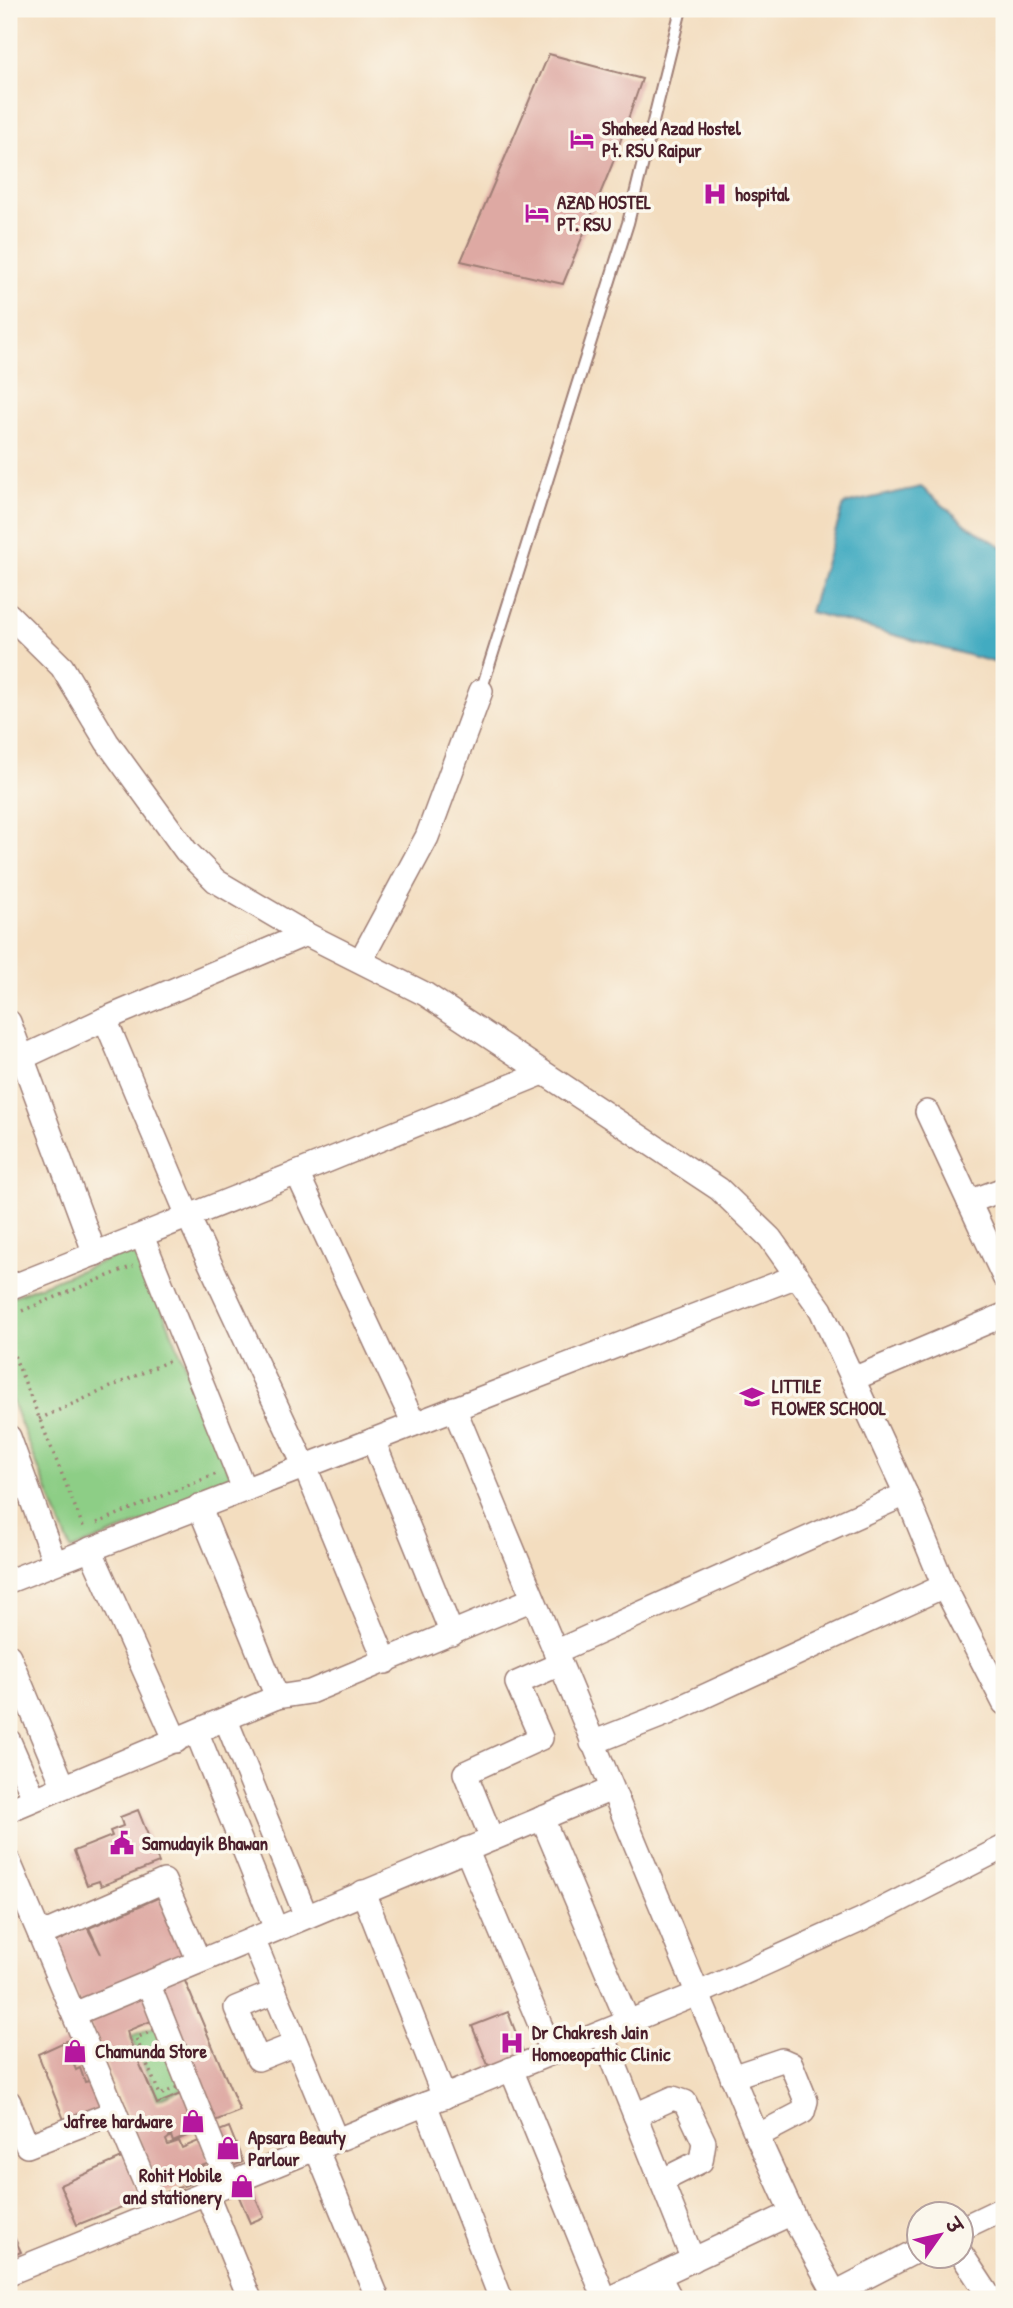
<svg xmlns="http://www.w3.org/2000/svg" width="1013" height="2308" font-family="'Patrick Hand','Playpen Sans Deva',sans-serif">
  <rect width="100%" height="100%" fill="#fbf7ec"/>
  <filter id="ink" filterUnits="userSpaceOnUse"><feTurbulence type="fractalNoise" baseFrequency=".0143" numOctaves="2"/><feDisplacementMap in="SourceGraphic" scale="14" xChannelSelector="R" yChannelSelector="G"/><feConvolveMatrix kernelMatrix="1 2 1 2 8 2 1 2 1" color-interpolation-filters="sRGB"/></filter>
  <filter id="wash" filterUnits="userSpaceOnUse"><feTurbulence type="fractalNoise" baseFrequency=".00686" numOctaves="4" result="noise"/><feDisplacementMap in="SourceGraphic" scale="28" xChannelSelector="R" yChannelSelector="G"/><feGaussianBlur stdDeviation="1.57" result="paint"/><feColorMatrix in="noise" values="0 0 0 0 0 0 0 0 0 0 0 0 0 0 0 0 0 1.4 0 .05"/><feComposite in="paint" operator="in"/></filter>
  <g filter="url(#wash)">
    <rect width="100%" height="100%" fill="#f3ddbf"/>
    <!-- green -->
    <g fill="#8dce86" stroke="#6c7658" stroke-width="2">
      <path d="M137,1248L235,1486L71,1550L9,1394V1298Z"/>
      <path d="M157,2026L183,2089L158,2099L131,2036Z"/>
    </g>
    <!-- water -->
    <path fill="#42abc1" stroke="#466576" stroke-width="2" d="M921,487L968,526L1004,548V665L810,612L844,504Z"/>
    <g id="blocks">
      <!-- building -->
      <g fill="#dea9a3">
        <path d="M549,54L642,79L612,165L563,284L461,261Z"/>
        <path d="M138,1810L159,1863L101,1886L99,1881L87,1885L74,1851L112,1836L110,1831L123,1826L120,1817Z"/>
        <path d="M160,1897L189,1960L81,2006L53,1943L87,1927L101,1954L89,1928Z"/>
        <path d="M182,1974L240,2111L212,2122L154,1985Z"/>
        <path d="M143,1988L156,2019L127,2031L129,2039L157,2104L185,2092L201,2130L173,2142L171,2136L166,2140L168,2145L179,2141L182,2148L201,2140L210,2163L187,2171L192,2183L161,2194L86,2015Z"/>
        <path d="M508,2012L525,2057L490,2070L472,2026Z"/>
        <path d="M73,2038L83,2061L74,2065L76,2070L80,2068L85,2082L93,2080L106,2113L67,2127L38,2054Z"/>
        <path d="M229,2127L243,2162L228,2168L214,2133Z"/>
        <path d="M124,2157L142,2199L77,2225L60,2185Z"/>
        <path d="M248,2179L264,2217L250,2223L234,2185Z"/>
        <path d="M9,2226L21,2252L9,2257Z"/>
      </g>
    </g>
  </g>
  <g filter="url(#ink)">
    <use href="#blocks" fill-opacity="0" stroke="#9e7e75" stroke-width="2"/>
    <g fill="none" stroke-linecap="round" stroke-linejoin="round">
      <!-- service casing -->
      <g stroke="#9e7e75" stroke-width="14">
        <path id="service" d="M481,691L628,223L681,9"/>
      </g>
      <!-- minor casing -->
      <g stroke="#9e7e75" stroke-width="26">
        <g id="minor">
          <path d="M9,615L62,667L107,742L186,851L216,881L306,934L425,994L719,1189L770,1238L821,1310L906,1494L944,1586L1004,1703"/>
          <path d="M361,960L427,837L481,691"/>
          <path d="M105,1019L188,1216L305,1467L386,1662"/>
          <path d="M9,1022L95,1254"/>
          <path d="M9,1064L105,1019L306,934"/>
          <path d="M927,1112L969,1202"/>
          <path d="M1004,1189L969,1202L1004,1277"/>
          <path d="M142,1236L244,1489"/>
          <path d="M9,1288L297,1173"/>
          <path d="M853,1379L1004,1315"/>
          <path d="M454,1408L757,2136L798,2226L838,2299"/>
          <path d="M414,1424L297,1173L543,1073"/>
          <path d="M9,1437L54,1561"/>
          <path d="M373,1440L452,1634"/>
          <path d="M199,1506L277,1697"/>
          <path d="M90,1549L176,1741"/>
          <path d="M9,1581L797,1276"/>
          <path d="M555,1652L906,1494"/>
          <path d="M9,1656L63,1785"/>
          <path d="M226,1720L306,1916"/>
          <path d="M197,1733L276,1929"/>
          <path d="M9,1741L34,1798"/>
          <path d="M592,1743L668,1713L944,1586"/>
          <path d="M9,1810L277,1697L310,1692L533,1599"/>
          <path d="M542,1818L628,2022"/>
          <path d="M492,1839L465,1773L541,1738L517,1683L560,1664"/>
          <path d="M466,1849L552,2053"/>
          <path d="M9,1862L157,2211"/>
          <path d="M363,1892L444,2097"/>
          <path d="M40,1935L164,1881L199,1961"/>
          <path d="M253,1939L336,2140"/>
          <path d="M148,1983L228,2183"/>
          <path d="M275,1992L236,2008L258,2059L296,2044"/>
          <path d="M74,2014L612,1789"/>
          <path d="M602,2033L693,2260"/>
          <path d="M511,2069L605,2299"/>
          <path d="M732,2077L782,2060L791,2064L806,2101L803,2112L757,2136"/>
          <path d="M9,2102L27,2146L115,2112"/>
          <path d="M425,2104L501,2299"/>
          <path d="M635,2115L673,2098L685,2102L704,2142L701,2161L661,2181"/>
          <path d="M316,2148L378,2299"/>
          <path d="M206,2192L250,2299"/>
          <path d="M960,2229L1004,2208"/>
          <path d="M960,2252L991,2299"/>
          <path d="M9,2273L697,1994L861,1920L1004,1847"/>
          <path d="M659,2276L671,2299"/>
          <path d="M835,2293L918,2250"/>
          <path d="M609,2299L792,2213"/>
        </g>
      </g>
      <!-- path -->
      <g stroke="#9e7e75" stroke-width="3.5" stroke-dasharray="2 5" stroke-linecap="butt">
        <path d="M9,1316L133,1266"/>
        <path d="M9,1343L84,1529"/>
        <path d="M39,1419L171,1360"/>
        <path d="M97,1523L216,1474"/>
        <path d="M155,2030L178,2087L160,2095L136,2038Z"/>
      </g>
      <!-- service -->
      <use href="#service" stroke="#fff" stroke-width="10"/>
      <!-- minor -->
      <use href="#minor" stroke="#fff" stroke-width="23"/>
    </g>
  </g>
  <!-- icons -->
  <defs>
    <g id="hotel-bare" transform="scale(1.89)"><path d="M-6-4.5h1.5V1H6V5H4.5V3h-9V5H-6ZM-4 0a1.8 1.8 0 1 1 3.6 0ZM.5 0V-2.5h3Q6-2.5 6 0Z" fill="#b5179e" stroke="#fbf7ec" stroke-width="2.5" paint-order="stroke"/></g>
    <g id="hospital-bare" transform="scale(1.89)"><path d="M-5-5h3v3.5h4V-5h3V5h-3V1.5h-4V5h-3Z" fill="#b5179e" stroke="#fbf7ec" stroke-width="2.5" paint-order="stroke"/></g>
    <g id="school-bare" transform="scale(1.89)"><path d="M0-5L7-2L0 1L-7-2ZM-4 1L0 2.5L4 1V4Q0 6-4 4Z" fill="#b5179e" stroke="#fbf7ec" stroke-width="2.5" paint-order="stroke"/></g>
    <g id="civic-bare" transform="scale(1.89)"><path d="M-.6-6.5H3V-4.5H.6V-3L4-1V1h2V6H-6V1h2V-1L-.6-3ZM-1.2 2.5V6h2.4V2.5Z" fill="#b5179e" stroke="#fbf7ec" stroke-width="2.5" paint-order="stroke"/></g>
    <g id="shop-bare" transform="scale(1.89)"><path d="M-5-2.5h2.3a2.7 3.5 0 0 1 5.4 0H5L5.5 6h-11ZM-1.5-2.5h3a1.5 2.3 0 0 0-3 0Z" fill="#b5179e" stroke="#fbf7ec" stroke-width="2.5" paint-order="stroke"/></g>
  </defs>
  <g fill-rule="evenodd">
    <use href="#hotel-bare" x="582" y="139"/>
    <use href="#hospital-bare" x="715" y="194"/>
    <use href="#hotel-bare" x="537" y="213"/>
    <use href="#school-bare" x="752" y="1397"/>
    <use href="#civic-bare" x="122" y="1843"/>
    <use href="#hospital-bare" x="512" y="2043"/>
    <use href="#shop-bare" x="75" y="2051"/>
    <use href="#shop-bare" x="193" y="2121"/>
    <use href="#shop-bare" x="228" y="2148"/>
    <use href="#shop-bare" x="242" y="2186"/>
  </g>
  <g text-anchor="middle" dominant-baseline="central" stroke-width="7" stroke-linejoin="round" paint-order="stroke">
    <!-- poi labels -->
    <g font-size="19" font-weight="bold" fill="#4a1f2b" stroke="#fbf7ec" text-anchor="start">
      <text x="602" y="128">Shaheed Azad Hostel<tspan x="602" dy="22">Pt. RSU Raipur</tspan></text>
      <text x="735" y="194">hospital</text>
      <text x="557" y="202">AZAD HOSTEL<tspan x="557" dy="22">PT. RSU</tspan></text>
      <text x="772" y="1386">LITTILE<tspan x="772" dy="22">FLOWER SCHOOL</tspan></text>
      <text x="142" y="1843">Samudayik Bhawan</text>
      <text x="532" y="2032">Dr Chakresh Jain<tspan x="532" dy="22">Homoeopathic Clinic</tspan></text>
      <text x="95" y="2051">Chamunda Store</text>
      <text x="173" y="2121" text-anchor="end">Jafree hardware</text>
      <text x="248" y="2137">Apsara Beauty<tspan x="248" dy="22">Parlour</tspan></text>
      <text x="222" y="2175" text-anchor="end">Rohit Mobile<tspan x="222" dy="22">and stationery</tspan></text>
    </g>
  </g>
  <!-- margin -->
  <rect width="1013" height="2308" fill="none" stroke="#fbf7ec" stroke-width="35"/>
  <!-- north arrow -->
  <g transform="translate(940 2235) rotate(56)"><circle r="33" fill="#fbf7ec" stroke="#b4a19f" stroke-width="2"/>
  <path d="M0-5L12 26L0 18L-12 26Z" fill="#b5179e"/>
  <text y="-10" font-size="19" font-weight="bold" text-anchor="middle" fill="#4a1f2b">उ</text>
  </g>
</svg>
